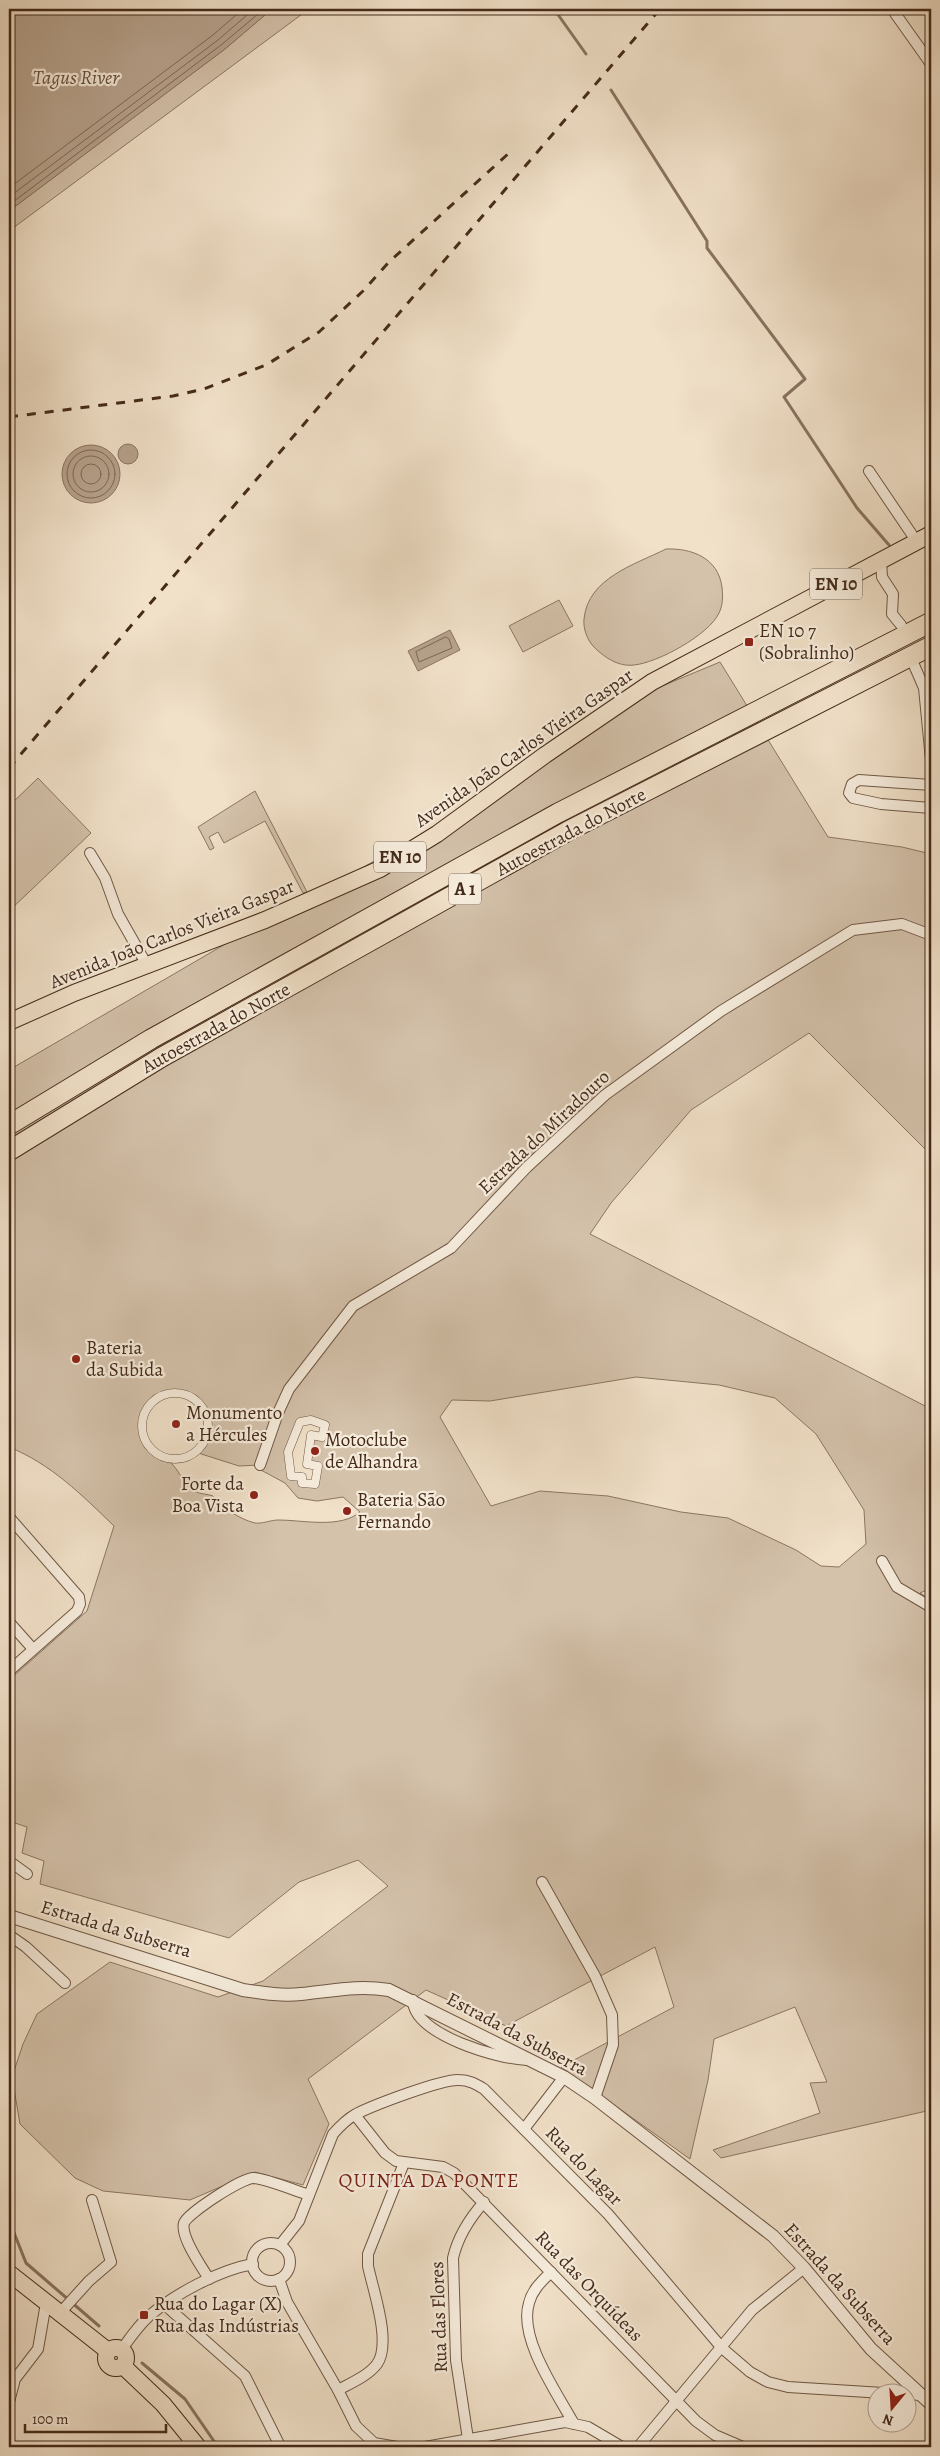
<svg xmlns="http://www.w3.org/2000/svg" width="940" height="2456" font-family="Alegreya,serif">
  <rect width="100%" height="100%" fill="#f1e1c9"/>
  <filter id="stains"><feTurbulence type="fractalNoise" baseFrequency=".004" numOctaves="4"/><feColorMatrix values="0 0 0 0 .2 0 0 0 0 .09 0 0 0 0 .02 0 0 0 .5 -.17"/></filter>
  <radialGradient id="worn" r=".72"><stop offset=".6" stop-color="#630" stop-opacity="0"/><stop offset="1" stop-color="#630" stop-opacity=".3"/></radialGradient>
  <!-- green -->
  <g fill="#d4c2ab" stroke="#8c7662" fill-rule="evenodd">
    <path d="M272,9H309L9,231V211L225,49Z"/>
    <path d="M666,549C692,548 718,558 722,587C723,596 723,605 719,613C709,635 657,663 634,665C618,667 604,657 594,647C587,640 583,628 584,619C588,578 634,565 666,549Z"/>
    <path d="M559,600L573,626L523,652L509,626Z"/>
    <path d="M720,662L828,837L902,847L931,854V1155L809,1033L691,1110L611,1203L590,1234L931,1409V1588L920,1593L931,1600V2110L721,2158L713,2150L820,2113L810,2083L827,2082L795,2007L714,2039L708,2080L690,2159L561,2067L674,2007L655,1947L506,2026L426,1990L308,2079L329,2124L303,2185L255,2172L190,2200L103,2191L75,2178L20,2124L12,2077L23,2044L37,2014L110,1962L218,1997L263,1981L388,1886L358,1860L299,1882L229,1938L40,1884L44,1861L22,1853L27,1827L9,1821V1680L87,1611L114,1526C82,1495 51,1464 9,1447V1070L222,946L421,835L638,696ZM636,1377L719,1385L775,1398L816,1434L864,1510L866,1544L839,1567L821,1566L796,1550L728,1518L681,1512L608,1496L540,1491L491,1506L440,1417L452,1400L490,1401ZM170,1393C206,1391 222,1427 195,1452L239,1466L260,1465L259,1469L285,1483L298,1498L317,1501L343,1497L360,1512C340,1529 303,1520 278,1520C271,1520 262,1524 255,1523C242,1520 221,1508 213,1496C208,1494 199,1494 194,1491C185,1486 180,1472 172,1464C166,1457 157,1454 151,1447C132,1427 146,1400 170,1393ZM299,1422L325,1425L322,1437L311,1435L307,1464L318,1466L315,1484L302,1483V1477L291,1475L288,1452Z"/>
    <path d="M38,778L91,833L9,911V806Z"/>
    <path d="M255,791L307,892L303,893L265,821L224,843L218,832L209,837L214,848L210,850L198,827Z"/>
  </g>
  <!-- water -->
  <g fill="#b7a38e" stroke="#897360">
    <path d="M9,9H272L225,49L9,211Z"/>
    <circle cx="128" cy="454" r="10"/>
    <circle cx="91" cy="474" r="29"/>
    <path d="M450,630L460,650L418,671L408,651Z"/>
  </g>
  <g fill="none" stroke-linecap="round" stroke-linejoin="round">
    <!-- shore -->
    <g stroke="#7e6654" stroke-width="1">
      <path d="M9,188L213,35L243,9"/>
      <path d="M9,197L218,40L254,9"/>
      <path d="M9,205L221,45L264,9"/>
      <circle cx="91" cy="474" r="24"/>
      <circle cx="91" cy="474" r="18"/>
      <circle cx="91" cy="474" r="10"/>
      <path d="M446,637L449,639L452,648L419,662L416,652Z"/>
    </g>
    <!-- stream -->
    <g stroke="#897360" stroke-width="3">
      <path d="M554,9L586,54"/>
      <path d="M611,90L707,241V248L805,379L784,397L857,508L889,545"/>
      <path d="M9,2220L26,2263L99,2326"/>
      <path d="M142,2363L185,2399L218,2447"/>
    </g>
    <!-- pedestrian casing -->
    <g stroke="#705846" stroke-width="9">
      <g id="pedestrian">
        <circle cx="175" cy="1426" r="33"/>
        <path d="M311,1420L325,1425L322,1437L311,1435L307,1464L318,1466L315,1484L302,1483V1477L291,1476L288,1452L300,1422Z"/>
      </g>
    </g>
    <!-- minor casing -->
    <g stroke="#705846" stroke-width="12">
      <g id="minor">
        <path d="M892,9L931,64"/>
        <path d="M869,471L917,542"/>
        <path d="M881,560L882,577L893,594L892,614L901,625"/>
        <path d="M914,665L924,688L931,760"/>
        <path d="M931,785L859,780L852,784L849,793L853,798L881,804L931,808"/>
        <path d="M90,853L105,878L118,914L148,967"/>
        <path d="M260,1465L278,1413L289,1389L353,1306L451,1248L527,1167L605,1095L721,1011L853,930L902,924L931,935"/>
        <path d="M9,1517L79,1597L80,1604L77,1611L9,1671"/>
        <path d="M882,1561L897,1587L931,1607"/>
        <path d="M9,1622L33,1649"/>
        <path d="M9,1861L27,1874"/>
        <path d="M542,1882L595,1976L612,2015L613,2045L595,2098"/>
        <path d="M9,1935L26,1947L65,1983"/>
        <path d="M413,2000C413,2035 501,2060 529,2060"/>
        <path d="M355,2115L385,2153L396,2161L443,2167L454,2173L696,2421L715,2435L743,2447"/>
        <path d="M524,2129L564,2077"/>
        <circle cx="271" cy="2262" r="19"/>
        <path d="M280,2245L299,2221L333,2134C340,2126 347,2119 356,2114C374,2105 442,2079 459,2080C469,2080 476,2084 484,2089L608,2214L722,2348L750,2372L768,2382L788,2387L899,2394"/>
        <path d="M551,2272C542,2281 532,2290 529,2303C518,2338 557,2393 574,2424"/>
        <path d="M209,2279C202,2267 180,2237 184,2223C188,2213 243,2177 254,2178C270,2180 293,2190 309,2195"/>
        <path d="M279,2279L287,2302L338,2390L356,2426L374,2443L397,2447"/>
        <path d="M165,2305L245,2376L279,2444"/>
        <path d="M60,2313L89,2281L111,2262L92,2200"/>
        <path d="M122,2349C130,2338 138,2326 149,2316C175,2294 219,2270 253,2264"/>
        <path d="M338,2390C351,2383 368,2376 377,2364C392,2343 373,2290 368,2266V2254L404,2163"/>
        <path d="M908,2394L921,2395"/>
        <path d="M9,2402L15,2379L38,2349L46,2303"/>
        <path d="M468,2439L456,2360L453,2258C458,2236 469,2219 484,2202"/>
        <path d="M425,2447L565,2422L588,2427L622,2447"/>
        <path d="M638,2447L752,2310L804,2268"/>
      </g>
    </g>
    <!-- tertiary casing -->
    <g stroke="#705846" stroke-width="14">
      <path id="tertiary" d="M9,1916L243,1990C263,1993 281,1996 301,1994C333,1991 356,1985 389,1990L564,2077L595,2098L773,2236L804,2268L871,2349L931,2404"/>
    </g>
    <!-- primary casing -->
    <g stroke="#452a1a" stroke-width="18">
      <g id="primary">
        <path d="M9,1022L74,993L265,920L380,869L437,834L545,755L652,682L931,534"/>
        <path d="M9,2273L108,2351"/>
        <circle cx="116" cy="2358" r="10"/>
        <path d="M123,2366L163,2404L198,2447"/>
      </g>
    </g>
    <!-- motorway casing -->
    <g stroke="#452a1a" stroke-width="21">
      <g id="motorway">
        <path d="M9,1125L151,1039L558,813L931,622"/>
        <path d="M9,1151L162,1057L568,831L931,646"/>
      </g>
    </g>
    <!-- pedestrian -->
    <use href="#pedestrian" stroke="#f6ecdc" stroke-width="8"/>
    <!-- minor -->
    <use href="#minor" stroke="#f6ecdc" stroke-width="10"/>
    <!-- tertiary -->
    <use href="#tertiary" stroke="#f6ecdc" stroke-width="12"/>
    <!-- primary -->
    <use href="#primary" stroke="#f1e1c9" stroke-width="16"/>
    <!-- motorway -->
    <use href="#motorway" stroke="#f1e1c9" stroke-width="19"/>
    <!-- rail -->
    <g stroke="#452a1a" stroke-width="3" stroke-dasharray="9 9" stroke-linecap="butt">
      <path d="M9,417L173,396L204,389L266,365L319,332L363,291L389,262L509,153"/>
      <path d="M9,768L660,9"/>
    </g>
  </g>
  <!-- markers -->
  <g fill="#8f2418" stroke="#f6ecdc" stroke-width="2">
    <rect x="744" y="637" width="10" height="10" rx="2.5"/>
    <circle cx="76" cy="1359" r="5"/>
    <circle cx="176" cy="1424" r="5"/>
    <circle cx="315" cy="1451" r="5"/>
    <circle cx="254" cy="1495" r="5"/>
    <circle cx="347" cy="1511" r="5"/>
    <rect x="139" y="2310" width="10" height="10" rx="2.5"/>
  </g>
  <g text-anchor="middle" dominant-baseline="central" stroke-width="4.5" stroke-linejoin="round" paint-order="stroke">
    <!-- shield labels -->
    <g fill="#f6ecdc" stroke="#7a6454" stroke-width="1">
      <rect x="810" y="568.5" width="52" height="31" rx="4"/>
      <rect x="374" y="841.5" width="52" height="31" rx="4"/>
      <rect x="449" y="873.5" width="32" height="31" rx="4"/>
    </g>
    <g font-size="18" font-weight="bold" fill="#452a1a">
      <text x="836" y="584">EN 10</text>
      <text x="400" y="857">EN 10</text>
      <text x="465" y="889">A 1</text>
    </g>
    <!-- poi labels -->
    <g font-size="19" fill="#452a1a" stroke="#f6ecdc" text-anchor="start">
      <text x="759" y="631">EN 10 7<tspan x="759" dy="22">(Sobralinho)</tspan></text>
      <text x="86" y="1348">Bateria<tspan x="86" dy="22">da Subida</tspan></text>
      <text x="186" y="1413">Monumento<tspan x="186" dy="22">a Hércules</tspan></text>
      <text x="325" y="1440">Motoclube<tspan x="325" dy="22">de Alhandra</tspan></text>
      <text x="244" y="1484" text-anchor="end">Forte da<tspan x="244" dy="22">Boa Vista</tspan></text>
      <text x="357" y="1500">Bateria São<tspan x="357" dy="22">Fernando</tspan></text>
      <text x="154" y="2304">Rua do Lagar (X)<tspan x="154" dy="22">Rua das Indústrias</tspan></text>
    </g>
    <!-- street labels -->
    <g font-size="19" fill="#452a1a" stroke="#f6ecdc">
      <text transform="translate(524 748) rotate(-35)">Avenida João Carlos Vieira Gaspar</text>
      <text transform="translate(571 832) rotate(-28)">Autoestrada do Norte</text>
      <text transform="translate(172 934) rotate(-22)">Avenida João Carlos Vieira Gaspar</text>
      <text transform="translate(216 1028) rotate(-29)">Autoestrada do Norte</text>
      <text transform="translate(544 1132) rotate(-43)">Estrada do Miradouro</text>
      <text transform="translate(116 1929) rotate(17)">Estrada da Subserra</text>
      <text transform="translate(517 2034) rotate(28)">Estrada da Subserra</text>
      <text transform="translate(584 2166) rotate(46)">Rua do Lagar</text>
      <text transform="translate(840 2284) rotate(48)">Estrada da Subserra</text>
      <text transform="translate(589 2286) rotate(46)">Rua das Orquídeas</text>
      <text transform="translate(439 2317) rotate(-92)">Rua das Flores</text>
    </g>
    <!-- water labels -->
    <g font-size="20" font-style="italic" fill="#674e3d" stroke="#f6ecdc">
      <text x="76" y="77">Tagus River</text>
    </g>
    <!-- neighbourhood labels -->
    <g font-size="20" letter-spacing="1" fill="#7a1f14" stroke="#f6ecdc">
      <text x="429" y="2180">QUINTA DA PONTE</text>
    </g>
  </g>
  <!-- margin -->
  <rect width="940" height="2456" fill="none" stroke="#f1e1c9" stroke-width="30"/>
  <rect x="10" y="10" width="920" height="2436" fill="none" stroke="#452a1a" stroke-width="2.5"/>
  <rect x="15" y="15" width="910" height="2426" fill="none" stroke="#452a1a"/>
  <!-- north arrow -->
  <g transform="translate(892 2408) rotate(198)"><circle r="24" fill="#f6ecdc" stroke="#af9e8e"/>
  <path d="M0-4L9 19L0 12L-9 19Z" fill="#8f2418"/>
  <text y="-8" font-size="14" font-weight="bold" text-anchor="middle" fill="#452a1a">N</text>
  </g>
  <!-- scale -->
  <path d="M25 2424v8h141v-8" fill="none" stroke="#452a1a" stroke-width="2.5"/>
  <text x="32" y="2424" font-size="15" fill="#452a1a" stroke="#f6ecdc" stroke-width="4" paint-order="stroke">100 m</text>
  <rect width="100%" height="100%" filter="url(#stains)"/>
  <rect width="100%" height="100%" fill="url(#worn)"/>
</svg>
